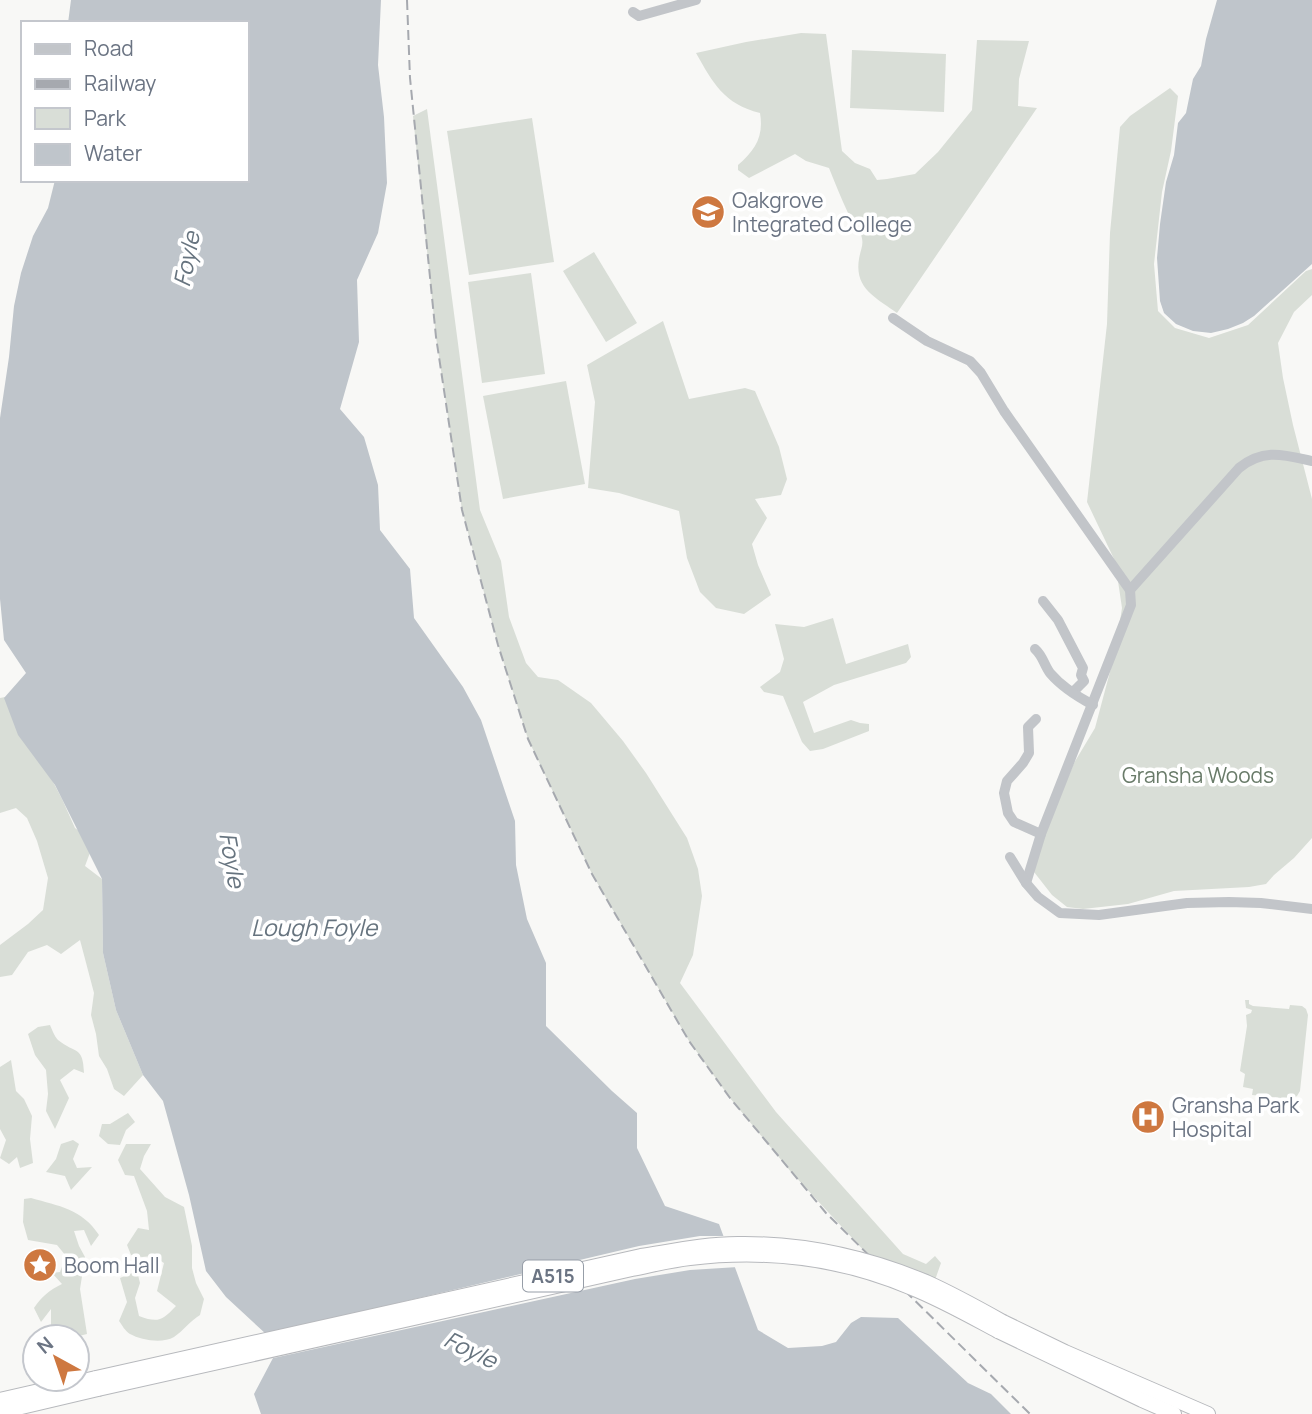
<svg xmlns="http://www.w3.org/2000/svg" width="1312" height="1414" font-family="Manrope,sans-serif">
  <rect width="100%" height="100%" fill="#f8f8f6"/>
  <!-- green -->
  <g fill="#d9ded7">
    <path d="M801,33L826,34L842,151L855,163L870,169L877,180L887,179L915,174L938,152L972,110L977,40L1029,41L1019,79L1018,106L1037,108L897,313C877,298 854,289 859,259C861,247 865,244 860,232C857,226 852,220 848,213C841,198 835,183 829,168L806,161L795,154L749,178L738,170V165C755,150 764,137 760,113C724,104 713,83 696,53L746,42Z"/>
    <path d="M852,50L946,54L944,112L850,108Z"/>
    <path d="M1170,88L1178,96L1171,151L1162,192L1154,264L1158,311L1175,328L1209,338L1248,325L1306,271L1312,269V295L1294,312L1278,343L1283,378L1293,425L1312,499V838L1294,858L1274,875L1266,884L1249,887L1174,891L1128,904L1083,909L1067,907L1052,895L1034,872L1045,832L1074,763L1095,728L1115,653L1122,608L1115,561L1087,502L1107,324L1110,233L1120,127L1130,116Z"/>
    <path d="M427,109L480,510L501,561L509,617L526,663L538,677L558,680L591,703L623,741L646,773L687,838L698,869L702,896L693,955L680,983L776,1112L903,1254L926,1264L935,1256L941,1263L935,1280L901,1265L867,1254L791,1172L730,1098L689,1041L592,874L528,739L498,645L462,510L436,337L413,116Z"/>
    <path d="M532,118L554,262L469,275L447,131Z"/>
    <path d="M594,252L637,323L606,342L563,271Z"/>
    <path d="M531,273L545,374L482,383L468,282Z"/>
    <path d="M663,321L689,399L745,388L755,391L779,447L787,479L781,495L755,499L767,518L752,544L758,565L771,595L744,614L716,608L700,592L687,558L679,511L619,493L588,488L595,402L587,365Z"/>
    <path d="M566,381L585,484L503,499L483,396Z"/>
    <path d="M833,618L846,664L908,644L911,657L906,663L834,685L803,702L814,733L851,720L860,723L869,724V731L823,749L810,751L802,742L783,696L764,692L760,687L780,672L784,659L775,624L804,627Z"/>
    <path d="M5,697L40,757L62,799L75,828L94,842L85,866L102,879L103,953L116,1010L143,1075L124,1096L114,1089L107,1069L99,1056L96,1034L91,1015L94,993L80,940L61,954L47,945L28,952L12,975L0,977V945L28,924L43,910L48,878L37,841L27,818L16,808L0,813V698Z"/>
    <path d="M1245,1000H1249V1004L1253,1006L1289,1009L1290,1005L1302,1006L1306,1009L1308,1015L1300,1091L1297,1096L1292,1099L1252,1095L1253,1089L1243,1087L1245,1074L1240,1071L1247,1026L1246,1015L1251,1013L1252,1010L1246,1008Z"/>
    <path d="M50,1025C52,1029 54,1036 58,1040C75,1054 83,1045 84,1073L74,1069L60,1080L69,1098L55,1129L46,1111L48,1094L46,1070L35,1055L28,1034L38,1027Z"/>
    <path d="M11,1060L16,1091L24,1099L32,1116L30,1139L33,1163L20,1168L17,1157L9,1164L0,1158L6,1140L0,1129V1067Z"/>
    <path d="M128,1113L135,1122L126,1130L120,1145L108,1144L99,1136L102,1124H110Z"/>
    <path d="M73,1140L79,1144L73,1159L77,1168L92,1167L71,1190L65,1176L46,1172L56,1159L61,1144Z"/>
    <path d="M126,1144H151L144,1156L140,1169L165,1197L184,1207L192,1246V1268L196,1283L204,1299L200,1315C190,1321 183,1331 174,1337C162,1344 141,1340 130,1334C125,1331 122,1325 119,1321L127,1302L120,1278L137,1271L140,1283L135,1298L139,1316C158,1323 162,1321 176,1306L157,1291L164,1263L153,1256L142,1257L131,1255L127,1245L138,1228L149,1230L147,1211L134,1176L125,1175L118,1160Z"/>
    <path d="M31,1198C59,1206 82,1209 99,1235L91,1246L84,1230L74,1231L79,1246L85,1257L80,1289L87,1334L75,1337L58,1336L51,1328V1309L41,1322L34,1308C42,1296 50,1290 62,1284L52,1273L60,1272L66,1256L57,1245L28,1240L23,1222L24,1199Z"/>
  </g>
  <!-- water -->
  <g fill="#bfc5cb">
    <path d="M71,0H381L378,65L384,117L387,183L378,233L357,280L359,342L340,409L364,437L378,485L380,530L410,569L414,618L463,687L481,720L515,821L516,865L527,919L546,963V1026L612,1091L637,1113V1148L665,1206L719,1224L758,1330L788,1348L822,1346L836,1342L851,1323L861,1317L898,1318L968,1383L991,1394L1011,1414H261L254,1394L273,1358L266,1334L226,1297L206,1271L189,1195L163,1101L143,1075L116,1010L103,953L102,879L55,785L18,735L4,698L26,673L4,640L0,599V418L9,357L14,306L21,273L33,236L48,208L55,180H247V23H68Z"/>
    <path d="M1217,0H1312V264L1254,316L1243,323L1228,329L1211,333L1193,331L1176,324L1164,313L1160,301L1157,258L1160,224L1166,182L1174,155L1178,123L1186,113L1193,79L1201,66L1206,39Z"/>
  </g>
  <!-- pier -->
  <path fill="#f8f8f6" d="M700,1236H727L738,1267L690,1270L635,1279L269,1359L262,1335L639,1246Z"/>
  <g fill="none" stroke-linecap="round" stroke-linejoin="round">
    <!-- highway casing -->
    <g stroke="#b7b9bd" stroke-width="16">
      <g id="highway">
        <path d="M1003,1322L1065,1352L1208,1414"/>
        <path d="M998,1331L1142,1400L1174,1414"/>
        <path d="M0,1400L96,1378"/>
        <path d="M0,1412L98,1389"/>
      </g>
    </g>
    <!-- minor -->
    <g stroke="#c2c5c9" stroke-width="10">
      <path d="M633,12L639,16L696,0"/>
      <path d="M893,318L927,341L970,361L981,373L1004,411L1130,590L1131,605L1041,834L1026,883"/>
      <path d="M1130,590L1239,468C1264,448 1284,455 1312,461"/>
      <path d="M1043,601L1058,620L1083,668L1081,675L1084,681L1073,692"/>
      <path d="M1035,649C1043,656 1044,665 1050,673C1061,686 1078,697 1093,705"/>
      <path d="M1036,719L1028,727L1029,753L1023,763L1007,781L1004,793L1008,813L1014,822L1041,834"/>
      <path d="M1010,857L1026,883L1038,897L1060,913L1099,915L1187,903L1229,902L1261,903L1312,909"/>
    </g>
    <!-- highway -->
    <use href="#highway" stroke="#fff" stroke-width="14"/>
    <!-- rail -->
    <path stroke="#a6a9af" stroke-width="2" stroke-dasharray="10 5" stroke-linecap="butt" d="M407,0L410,78L436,337L462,510L498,645L528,739L592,874L689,1041L730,1098L826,1213L1030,1414"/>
    <!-- highway-bridge casing -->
    <g stroke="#b7b9bd" stroke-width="16" stroke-linecap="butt">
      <g id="highway-bridge">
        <path d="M96,1378L641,1256C673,1251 705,1244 738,1244C803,1243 866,1257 926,1282C953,1294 978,1308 1003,1322"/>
        <path d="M98,1389L632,1269C652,1265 671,1260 690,1258C766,1249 842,1258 912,1288C942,1300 970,1316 998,1331"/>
      </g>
    </g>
    <!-- highway-bridge -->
    <use href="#highway-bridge" stroke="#fff" stroke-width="14"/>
  </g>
  <!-- icons -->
  <defs>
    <g id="school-disc" transform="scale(1.75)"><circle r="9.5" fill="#ce7840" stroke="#fff"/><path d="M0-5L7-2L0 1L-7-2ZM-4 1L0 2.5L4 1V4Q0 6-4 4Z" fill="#fff"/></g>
    <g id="hospital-disc" transform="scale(1.75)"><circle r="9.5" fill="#ce7840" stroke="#fff"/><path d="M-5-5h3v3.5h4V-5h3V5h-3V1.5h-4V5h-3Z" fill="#fff"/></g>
    <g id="sight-disc" transform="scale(1.75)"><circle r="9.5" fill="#ce7840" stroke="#fff"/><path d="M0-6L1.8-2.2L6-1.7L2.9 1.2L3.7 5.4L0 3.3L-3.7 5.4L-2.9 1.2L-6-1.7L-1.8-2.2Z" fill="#fff"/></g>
  </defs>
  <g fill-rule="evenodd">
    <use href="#school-disc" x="708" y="212"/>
    <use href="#hospital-disc" x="1148" y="1117"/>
    <use href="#sight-disc" x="40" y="1265"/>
  </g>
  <g text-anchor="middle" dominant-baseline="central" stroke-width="7" stroke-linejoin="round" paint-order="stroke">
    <!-- shield labels -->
    <rect fill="#fff" stroke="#979ea8" stroke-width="2" x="523" y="1260.5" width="60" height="31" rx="5"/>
    <g font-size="19" font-weight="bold" fill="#6b7483">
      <text x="553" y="1276">A515</text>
    </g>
    <!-- poi labels -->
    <g font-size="21" fill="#6b7483" stroke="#fff" text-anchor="start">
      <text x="732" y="200">Oakgrove<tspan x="732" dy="24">Integrated College</tspan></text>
      <text x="1172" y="1105">Gransha Park<tspan x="1172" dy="24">Hospital</tspan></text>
      <text x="64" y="1265">Boom Hall</text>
    </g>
    <!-- park labels -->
    <g font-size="21" fill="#697b69" stroke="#fff">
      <text x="1198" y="775">Gransha Woods</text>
    </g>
    <!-- water labels -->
    <g font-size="23" font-style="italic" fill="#67747f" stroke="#fff">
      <text transform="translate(186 259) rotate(-79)">Foyle</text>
      <text transform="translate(233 860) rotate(80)">Foyle</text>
      <text x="314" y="927">Lough Foyle</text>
      <text transform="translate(471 1349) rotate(26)">Foyle</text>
    </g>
  </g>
  <!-- legend -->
  <rect x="21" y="21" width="228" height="161" fill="#ffffff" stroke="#c4c7cd" stroke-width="2"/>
  <rect x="35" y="44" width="35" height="10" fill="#c2c5c9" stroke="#c4c7cd" stroke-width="2"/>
  <text x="84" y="56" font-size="21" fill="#6b7483">Road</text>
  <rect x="35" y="79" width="35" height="10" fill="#a6a9af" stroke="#c4c7cd" stroke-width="2"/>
  <text x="84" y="91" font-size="21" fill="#6b7483">Railway</text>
  <rect x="35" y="108" width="35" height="21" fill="#d9ded7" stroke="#c4c7cd" stroke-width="2"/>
  <text x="84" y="126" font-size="21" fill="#6b7483">Park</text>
  <rect x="35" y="144" width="35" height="21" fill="#bfc5cb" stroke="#c4c7cd" stroke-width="2"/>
  <text x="84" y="161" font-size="21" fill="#6b7483">Water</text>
  <!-- north arrow -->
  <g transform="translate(56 1358) rotate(320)"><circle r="33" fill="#ffffff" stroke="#c4c7cd" stroke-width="2"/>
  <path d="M0-5L12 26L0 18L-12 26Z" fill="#ce7840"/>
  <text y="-10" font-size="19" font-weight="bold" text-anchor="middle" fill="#6b7483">N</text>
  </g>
</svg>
